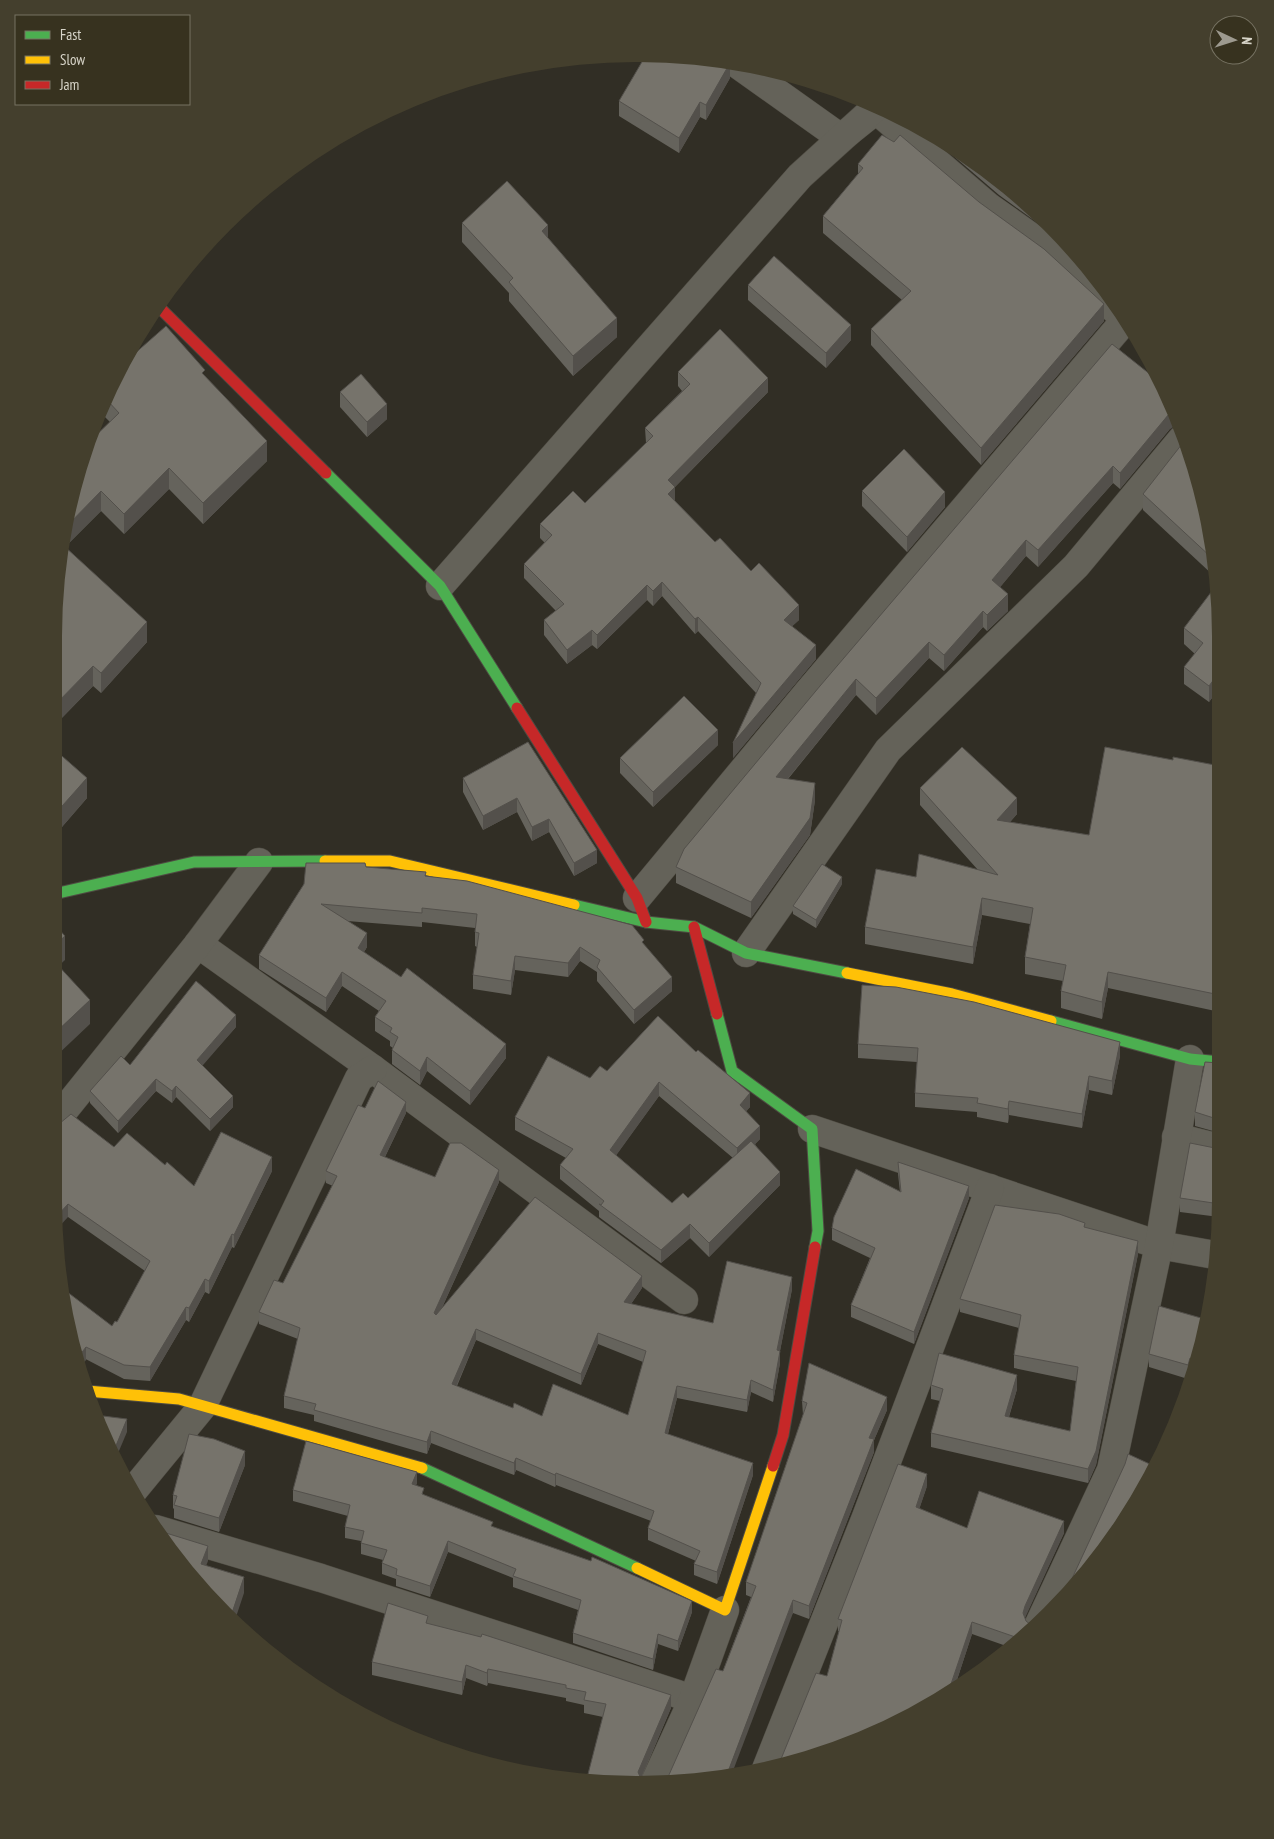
<svg xmlns="http://www.w3.org/2000/svg" width="1274" height="1839" font-family="'PT Sans Narrow',sans-serif">
  <rect width="100%" height="100%" fill="#312e25"/>
  <g fill="none" stroke-linecap="round" stroke-linejoin="round">
    <!-- street casing -->
    <g stroke="#4e4b42" stroke-width="29">
      <g id="street">
        <path d="M737,64L841,138L876,110L989,207L1054,253L1126,320"/>
        <path d="M440,586L800,176L876,107"/>
        <path d="M637,898L808,692L1126,319"/>
        <path d="M198,944L373,1069L684,1300"/>
        <path d="M746,953L888,750L1076,566L1181,440"/>
        <path d="M54,1123L198,944L259,862"/>
        <path d="M812,1129L1159,1245L1215,1255"/>
        <path d="M1176,1137L1220,1148"/>
        <path d="M133,1491L202,1407L359,1078L373,1069"/>
        <path d="M155,1529L321,1578L693,1699"/>
        <path d="M1039,1624L1111,1470L1159,1245L1190,1059"/>
        <path d="M766,1769L866,1517L990,1188"/>
        <path d="M654,1784L693,1699L725,1610"/>
      </g>
    </g>
    <!-- fast casing -->
    <g stroke="#4e4b42" stroke-width="13">
      <g id="fast">
        <path d="M326,473L440,586L517,708"/>
        <path d="M54,894L194,862L325,861"/>
        <path d="M574,905L646,922L694,927L746,953L847,973"/>
        <path d="M717,1014L732,1071L812,1129L818,1231L815,1247"/>
        <path d="M1051,1021L1190,1059L1220,1062"/>
        <path d="M422,1468L637,1568"/>
      </g>
    </g>
    <!-- slow casing -->
    <g stroke="#4e4b42" stroke-width="13">
      <g id="slow">
        <path d="M325,861H390L574,905"/>
        <path d="M847,973L952,994L1051,1021"/>
        <path d="M87,1391L179,1399L422,1468"/>
        <path d="M637,1568L725,1610L773,1466"/>
      </g>
    </g>
    <!-- jam casing -->
    <g stroke="#4e4b42" stroke-width="13">
      <g id="jam">
        <path d="M160,308L326,473"/>
        <path d="M517,708L637,898L646,922"/>
        <path d="M694,927L717,1014"/>
        <path d="M773,1466L783,1435L815,1247"/>
      </g>
    </g>
    <!-- street -->
    <use href="#street" stroke="#646259" stroke-width="28"/>
    <!-- fast -->
    <use href="#fast" stroke="#4caf50" stroke-width="11"/>
    <!-- slow -->
    <use href="#slow" stroke="#ffc107" stroke-width="11"/>
    <!-- jam -->
    <use href="#jam" stroke="#c62828" stroke-width="11"/>
  </g>
  <!-- wall -->
  <g fill="#65635c" fill-rule="evenodd">
    <path d="M730,78L706,120L700,117L679,153L619,116V101Z"/>
    <path d="M929,135L961,152L1045,221L1042,226L999,195Z"/>
    <path d="M858,164L1104,321L981,465L871,345V329L902,300L823,233V216L858,174Z"/>
    <path d="M462,223L548,238L617,337L573,376L509,301V293L462,242Z"/>
    <path d="M748,285L851,340L826,368L748,300Z"/>
    <path d="M1112,344L1169,430L1120,489L1113,483L1038,567L1026,556L1000,587L1008,611L987,631L983,627L944,671L929,658L876,715L856,695L788,779L815,800L810,835L751,918L676,883V867Z"/>
    <path d="M124,363L205,376L267,461L203,524L169,489L124,534L101,511L65,547L147,642L101,693L93,686L54,726V637L65,524L110,422L101,413Z"/>
    <path d="M678,372L768,392L675,487V501L715,542L751,571L799,620L792,626L816,659L733,758L756,693L698,631L695,634L662,596L653,606L647,600L597,649L592,645L567,664L544,635V620L556,611L524,578V564L545,543L540,538V524L585,503L646,443L645,428L682,391L678,386Z"/>
    <path d="M340,392L387,419L367,437L340,407Z"/>
    <path d="M862,491L945,507L907,552L862,506Z"/>
    <path d="M1143,494L1209,524L1214,576L1143,510Z"/>
    <path d="M1184,628L1220,637V687L1209,702L1184,684V667L1195,654L1184,644Z"/>
    <path d="M528,742L597,863L574,876L549,832L532,841L517,812L483,830L463,792V778Z"/>
    <path d="M718,745L653,807L620,773V758Z"/>
    <path d="M54,749L87,798L55,835L54,833Z"/>
    <path d="M1173,760L1220,766V1012L1108,988L1102,1019L1061,1008V991L1063,981L1025,974V957L1030,924L982,915L973,964L865,944V927L916,877L978,870L920,805V788L1017,814L1010,822L1089,835Z"/>
    <path d="M366,867L426,876L644,945L672,991L634,1024L597,981V972L580,961L568,977L515,970L511,995L473,989V975L477,947L475,946V928L422,922V927L347,921L367,947L364,952L506,1058L470,1105L427,1071L420,1085L392,1064V1050L393,1048L390,1046V1041L375,1031V1017L379,1011L342,986L326,1012L259,969V955Z"/>
    <path d="M842,884L816,928L793,914V906Z"/>
    <path d="M658,1016L750,1107L746,1111L760,1139L755,1144L780,1185L709,1257L690,1238L661,1263L599,1217V1211L560,1179V1165L566,1158L515,1130V1117L590,1078L607,1071ZM659,1096L733,1158L688,1198L672,1203L616,1155Z"/>
    <path d="M236,1027L202,1065L233,1107L210,1131L176,1097L172,1103L156,1091L118,1133L90,1103V1091L130,1065Z"/>
    <path d="M858,1044L1120,1056L1112,1095L1089,1090L1082,1128L1009,1115L1008,1123L977,1117V1112L915,1107V1093L917,1062L858,1058Z"/>
    <path d="M1220,1063V1133L1195,1126V1112L1219,1064Z"/>
    <path d="M365,1108L406,1113L385,1157L435,1177L499,1182L441,1310L642,1288L631,1304L713,1323L792,1289L780,1351V1363L773,1402L751,1392L747,1412L677,1398L668,1434L753,1475L717,1584L694,1575V1564L696,1561L648,1540V1528L651,1521L556,1485L555,1487L516,1470L514,1475L431,1443L427,1454L314,1421V1415L284,1408V1396L298,1339L259,1324V1312L283,1283L333,1186L326,1183V1171ZM476,1340L581,1385L598,1344L643,1362L628,1415L542,1416L513,1408L457,1386Z"/>
    <path d="M114,1147L165,1165L194,1186L272,1171L234,1248L232,1247L209,1294L205,1292L189,1322L186,1320L150,1381L124,1379L74,1353L117,1322L145,1271L68,1217L54,1202Z"/>
    <path d="M898,1162L969,1198L914,1344L851,1317V1305L870,1258L832,1240V1228L900,1192L898,1174Z"/>
    <path d="M1180,1198L1220,1202L1219,1217L1180,1212Z"/>
    <path d="M1085,1227L1138,1254L1096,1465L1088,1483L931,1447V1433L940,1401L931,1399V1385L1017,1389L1009,1417L1070,1431L1076,1381L1014,1368V1355L1019,1328L960,1312V1299Z"/>
    <path d="M1208,1320L1192,1372H1190L1188,1379L1149,1367V1354Z"/>
    <path d="M802,1401L887,1410L874,1440V1452L809,1619L793,1613L668,1777L723,1671L751,1597L746,1595V1582L803,1415Z"/>
    <path d="M245,1465L219,1532L174,1518V1509L173,1508V1495Z"/>
    <path d="M417,1483L416,1485L424,1495L493,1527L692,1612L678,1651L658,1644L653,1670L573,1643V1633L578,1610L513,1587V1578L448,1552L430,1597L396,1586V1579L382,1574V1563L383,1560L361,1554V1541L345,1538V1527L348,1516L293,1501V1490Z"/>
    <path d="M927,1486L919,1509L967,1528L1064,1533L1025,1617L1026,1621L1032,1626L1035,1627L1012,1648L972,1634L955,1686L781,1763L827,1676L839,1631H838V1619Z"/>
    <path d="M428,1623L671,1708L641,1779L637,1785L603,1717L584,1713V1705L566,1701V1698L488,1683L487,1686L466,1678L462,1695L372,1675V1662Z"/>
  </g>
  <!-- shaded-wall -->
  <g fill="#53504b">
    <path d="M730,63V78L706,120V105Z"/>
    <path d="M700,102V117L679,153V138Z"/>
    <path d="M1042,219L1045,221L1042,226Z"/>
    <path d="M548,225V245L542,231Z"/>
    <path d="M1104,304V321L981,465V448Z"/>
    <path d="M617,318V337L573,376V356Z"/>
    <path d="M851,325V340L826,368V353Z"/>
    <path d="M768,378V392L668,494V480Z"/>
    <path d="M387,404V419L367,437V422Z"/>
    <path d="M1171,412L1176,425L1169,430L1120,489V473L1169,414Z"/>
    <path d="M267,441V461L203,524V503Z"/>
    <path d="M1113,466V483L1038,567V550Z"/>
    <path d="M169,468V489L124,534V514Z"/>
    <path d="M675,487V501L668,494Z"/>
    <path d="M101,491V511L62,550L65,528Z"/>
    <path d="M945,492V507L907,552V537Z"/>
    <path d="M1026,540V556L992,597V580Z"/>
    <path d="M662,582V596L653,606V591Z"/>
    <path d="M647,585V600L597,649V635Z"/>
    <path d="M1008,594V611L987,631V615Z"/>
    <path d="M799,605V620L784,634V620Z"/>
    <path d="M983,611V627L944,671V655Z"/>
    <path d="M698,617V631L695,634V619Z"/>
    <path d="M147,622V642L101,693V673Z"/>
    <path d="M592,630V645L567,664V650Z"/>
    <path d="M929,642V658L876,715V698Z"/>
    <path d="M816,645V659L733,758V743Z"/>
    <path d="M93,666V686L54,726V706Z"/>
    <path d="M1220,671V687L1209,702V686Z"/>
    <path d="M856,679V695L776,793V777Z"/>
    <path d="M718,730V745L653,807V792Z"/>
    <path d="M87,778V798L55,835V814Z"/>
    <path d="M815,783V800L810,835L751,918V902Z"/>
    <path d="M517,798V812L483,830V816Z"/>
    <path d="M1017,798V814L997,837V820Z"/>
    <path d="M549,819V832L532,841V827Z"/>
    <path d="M597,850V863L574,876V863Z"/>
    <path d="M842,877V884L816,928V920Z"/>
    <path d="M982,898V915L973,964V947Z"/>
    <path d="M367,933V947L358,962V948Z"/>
    <path d="M65,936V960L54,970V946Z"/>
    <path d="M580,947V961L568,977V963Z"/>
    <path d="M515,956V970L511,995V981Z"/>
    <path d="M342,972V986L326,1012V998Z"/>
    <path d="M1108,972V988L1102,1019V1002Z"/>
    <path d="M672,977V991L634,1024V1010Z"/>
    <path d="M90,1000V1024L54,1058V1034Z"/>
    <path d="M236,1015V1027L197,1072V1060Z"/>
    <path d="M1120,1042V1056L1112,1095V1081Z"/>
    <path d="M506,1044V1058L470,1105V1091Z"/>
    <path d="M427,1057V1071L420,1085V1071Z"/>
    <path d="M1089,1076V1090L1082,1128V1114Z"/>
    <path d="M156,1079V1091L118,1133V1121Z"/>
    <path d="M659,1082V1096L610,1164V1150Z"/>
    <path d="M176,1086V1097L172,1103V1091Z"/>
    <path d="M750,1093V1107L740,1119V1105Z"/>
    <path d="M233,1096V1107L210,1131V1119Z"/>
    <path d="M1009,1101V1115L1008,1123V1109Z"/>
    <path d="M406,1102V1113L380,1167V1155Z"/>
    <path d="M760,1126V1139L737,1162V1148Z"/>
    <path d="M272,1157V1171L234,1248V1235Z"/>
    <path d="M499,1170V1182L434,1325V1313Z"/>
    <path d="M780,1172V1185L709,1257V1243Z"/>
    <path d="M969,1186V1198L914,1344V1332Z"/>
    <path d="M68,1204V1217L57,1229L56,1217Z"/>
    <path d="M690,1224V1238L661,1263V1250Z"/>
    <path d="M232,1234V1247L209,1294V1281Z"/>
    <path d="M1138,1241V1254L1096,1465L1088,1483V1469Z"/>
    <path d="M642,1276V1288L624,1314V1302Z"/>
    <path d="M792,1277V1289L780,1351V1363L773,1402V1390L777,1350Z"/>
    <path d="M205,1279V1292L189,1322V1308Z"/>
    <path d="M186,1307V1320L150,1381V1367Z"/>
    <path d="M476,1329V1340L452,1396V1384Z"/>
    <path d="M598,1333V1344L581,1385V1374Z"/>
    <path d="M86,1347V1360L79,1369L76,1360Z"/>
    <path d="M1190,1358V1372L1188,1379V1365Z"/>
    <path d="M1017,1375V1389L1005,1429V1416Z"/>
    <path d="M751,1380V1392L747,1412V1400Z"/>
    <path d="M677,1386V1398L665,1445V1433Z"/>
    <path d="M887,1397V1410L874,1440V1452L809,1619V1606L869,1438Z"/>
    <path d="M127,1419V1432L116,1458L113,1453Z"/>
    <path d="M431,1431V1443L427,1454V1442Z"/>
    <path d="M245,1451V1465L219,1532V1518Z"/>
    <path d="M516,1458V1470L514,1475V1463Z"/>
    <path d="M753,1463V1475L717,1584V1572Z"/>
    <path d="M417,1472V1483L412,1495V1484Z"/>
    <path d="M556,1473V1485L555,1487V1475Z"/>
    <path d="M927,1474V1486L916,1519V1507Z"/>
    <path d="M1064,1521V1533L1025,1618L1023,1613L1025,1606Z"/>
    <path d="M448,1541V1552L430,1597V1586Z"/>
    <path d="M208,1546V1561L201,1579V1564Z"/>
    <path d="M244,1577V1593L235,1620L231,1616Z"/>
    <path d="M793,1600V1613L731,1776L726,1777Z"/>
    <path d="M692,1601V1612L678,1651V1641Z"/>
    <path d="M972,1622V1634L954,1689L951,1684Z"/>
    <path d="M658,1634V1644L653,1670V1659Z"/>
    <path d="M466,1665V1678L462,1695V1682Z"/>
    <path d="M488,1669V1683L487,1686V1673Z"/>
    <path d="M671,1695V1708L638,1785V1772Z"/>
  </g>
  <!-- building -->
  <g fill="#76736b" stroke="#53504b" fill-rule="evenodd">
    <path d="M646,55L730,63L706,105L700,102L679,138L619,101Z"/>
    <path d="M882,135L894,142L900,135L979,202L1044,249L1104,304L981,448L871,329L911,291L823,216L863,168L858,164Z"/>
    <path d="M507,181L548,225L542,231L617,318L573,356L509,282L513,278L462,223Z"/>
    <path d="M774,256L851,325L826,353L748,285Z"/>
    <path d="M166,326L205,370L202,373L267,441L203,503L169,468L124,514L101,491L65,528V524L85,449L86,445L119,413L107,400L124,363Z"/>
    <path d="M720,329L768,378L668,480L675,487L668,494L715,542L720,538L751,571L759,563L799,605L784,620L816,645L733,743L761,683L698,617L695,619L662,582L653,591L647,585L597,635L592,630L567,650L544,620L564,604L524,564L552,535L540,524L573,491L585,503L653,436L645,428L690,384L678,372Z"/>
    <path d="M1112,344L1161,383L1171,412L1169,414L1120,473L1113,466L1038,550L1026,540L992,580L1008,594L987,615L983,611L944,655L929,642L876,698L856,679L776,777L815,783L810,818L751,902L676,867L684,849L820,686Z"/>
    <path d="M361,374L387,404L367,422L340,392Z"/>
    <path d="M1182,444L1209,524L1212,558L1143,494Z"/>
    <path d="M904,449L945,492L907,537L862,491Z"/>
    <path d="M63,545L147,622L101,673L93,666L54,706V637Z"/>
    <path d="M1215,587L1220,637V671L1209,686L1184,667L1203,643L1184,628Z"/>
    <path d="M684,696L718,730L653,792L620,758Z"/>
    <path d="M528,742L597,850L574,863L549,819L532,827L517,798L483,816L463,778Z"/>
    <path d="M962,747L1017,798L997,820L1089,835L1105,747L1173,760V757L1220,766V995L1108,972L1102,1002L1061,991L1066,965L1025,957L1033,908L982,898L973,947L865,927L876,869L916,877L919,854L998,875L920,788Z"/>
    <path d="M54,749L87,778L55,814L54,813Z"/>
    <path d="M306,863H365L366,867L426,872L425,876L467,881L632,925L644,940L642,942L672,977L634,1010L597,967L600,960L580,947L568,963L515,956L511,981L473,975L479,933L475,932L477,914L422,908V913L321,904L367,933L358,948L401,977L407,968L506,1044L470,1091L427,1057L420,1071L392,1050L398,1037L390,1032L392,1028L375,1017L386,1001L342,972L326,998L259,955L304,884Z"/>
    <path d="M822,864L842,877L816,920L793,906Z"/>
    <path d="M54,924L65,936L54,946Z"/>
    <path d="M54,961L90,1000L54,1034Z"/>
    <path d="M196,981L236,1015L197,1060L233,1096L210,1119L176,1086L172,1091L156,1079L118,1121L90,1091L121,1056L130,1065Z"/>
    <path d="M862,985L896,987L974,1002L1120,1042L1112,1081L1089,1076L1082,1114L1009,1101L1008,1109L977,1103L978,1098L915,1093L918,1048L858,1044Z"/>
    <path d="M658,1016L696,1052L698,1050L750,1093L740,1105L760,1126L737,1148L659,1082L610,1150L672,1203L683,1193L688,1198L751,1141L780,1172L709,1243L690,1224L661,1250L599,1204L601,1205L604,1201L560,1165L573,1149L515,1117L548,1056L590,1078L600,1066L607,1071Z"/>
    <path d="M1205,1062L1220,1063V1120L1195,1112Z"/>
    <path d="M378,1081L406,1102L380,1155L435,1177L450,1143H461L499,1170L434,1313L436,1315L535,1197L642,1276L624,1302L713,1323L727,1261L792,1277L777,1350L780,1351L773,1390L751,1380L747,1400L677,1386L665,1433L753,1463L717,1572L694,1564L700,1551L648,1528L654,1511L556,1473L555,1475L516,1458L514,1463L431,1431L427,1442L314,1410L316,1404L284,1396L300,1328L259,1312L274,1280L283,1283L337,1176L326,1171L358,1105L365,1108ZM476,1329L581,1374L598,1333L646,1351L628,1415L553,1384L542,1416L514,1403L513,1408L452,1384Z"/>
    <path d="M71,1114L114,1147L127,1133L165,1165L167,1162L194,1186L221,1132L272,1157L234,1235L232,1234L209,1281L205,1279L189,1308L186,1307L150,1367L124,1365L86,1347L76,1360L74,1353L66,1291L112,1326L115,1321L117,1322L150,1261L68,1204L56,1217L54,1202V1131L59,1124Z"/>
    <path d="M1190,1143L1220,1149V1204L1180,1198Z"/>
    <path d="M898,1162L969,1186L914,1332L851,1305L875,1248L832,1228L834,1217L856,1169L901,1192Z"/>
    <path d="M995,1205L1059,1214L1085,1223L1084,1227L1138,1241L1096,1451L1088,1469L931,1433L943,1389L931,1385L939,1353L1017,1375L1005,1416L1070,1431L1078,1367L1014,1355L1021,1315L960,1299Z"/>
    <path d="M1159,1306L1208,1320L1196,1360L1190,1358L1188,1365L1149,1354Z"/>
    <path d="M809,1363L887,1397L869,1438L874,1439L809,1606L793,1600L726,1777L664,1783L668,1777L716,1669L723,1671L756,1586L746,1582L807,1403L802,1401Z"/>
    <path d="M95,1415L127,1419L113,1453L98,1425Z"/>
    <path d="M189,1434L214,1439L245,1451L219,1518L174,1505L177,1496L173,1495Z"/>
    <path d="M306,1441L417,1472L412,1484L424,1488L422,1494L493,1522L491,1526L591,1561L592,1557L692,1601L678,1641L658,1634L653,1659L573,1633L581,1600L513,1576L516,1569L448,1541L430,1586L396,1575L397,1569L382,1563L387,1550L361,1543L364,1531L345,1527L350,1505L293,1490Z"/>
    <path d="M1128,1454L1154,1466L1122,1526L1063,1598L1125,1464Z"/>
    <path d="M898,1464L927,1474L916,1507L967,1528L979,1491L1064,1521L1025,1606L1023,1613L1026,1621L1032,1626L1035,1627L1021,1639L972,1622L951,1684L957,1687L895,1725L779,1764L816,1673L827,1676L842,1620L838,1619Z"/>
    <path d="M166,1533L208,1546L201,1564L244,1577L231,1616L164,1540Z"/>
    <path d="M388,1603L428,1616L426,1623L481,1637L482,1634L671,1695L638,1772L641,1779L647,1784L637,1785L586,1782L606,1704L584,1700L586,1692L566,1688V1685L488,1669L487,1673L466,1665L462,1682L372,1662Z"/>
  </g>
  <!-- crop -->
  <path d="M0 0H1274V1839H0ZM636 62H638A574 574 0 0 1 1212 636V1202A574 574 0 0 1 638 1776H636A574 574 0 0 1 62 1202V636A574 574 0 0 1 636 62Z" fill="#443f2d" fill-rule="evenodd"/>
  <!-- legend -->
  <rect x="15" y="15" width="175" height="90" fill="#37321f" stroke="#777363"/>
  <rect x="25" y="31" width="25" height="8" fill="#4caf50" stroke="#777363"/>
  <text x="60" y="40" font-size="15" fill="#d7d4c8">Fast</text>
  <rect x="25" y="56" width="25" height="8" fill="#ffc107" stroke="#777363"/>
  <text x="60" y="65" font-size="15" fill="#d7d4c8">Slow</text>
  <rect x="25" y="81" width="25" height="8" fill="#c62828" stroke="#777363"/>
  <text x="60" y="90" font-size="15" fill="#d7d4c8">Jam</text>
  <!-- north arrow -->
  <g transform="translate(1234 40) rotate(94)"><circle r="24" fill="#37321f" stroke="#777363"/>
  <path d="M0-4L9 19L0 12L-9 19Z" fill="#9d9a8f"/>
  <text y="-8" font-size="14" font-weight="bold" text-anchor="middle" fill="#d7d4c8">N</text>
  </g>
</svg>
